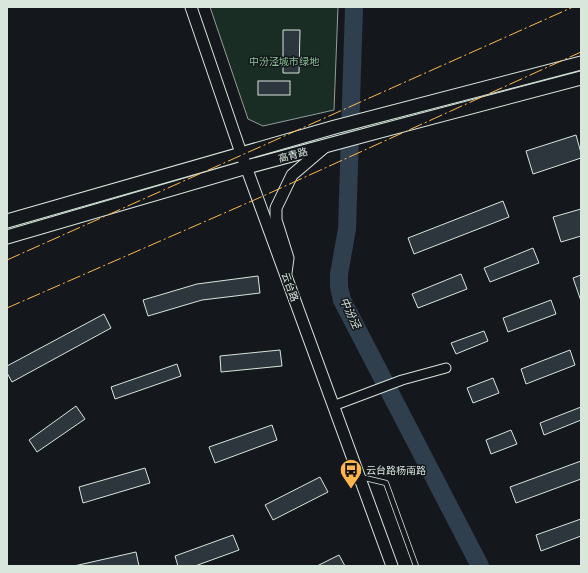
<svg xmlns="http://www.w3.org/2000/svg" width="588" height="573" font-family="Roboto,'Noto Sans SC',sans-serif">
  <rect width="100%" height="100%" fill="#14181c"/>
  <!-- green -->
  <path fill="#1a2d24" stroke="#939e99" d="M210,7H338L334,110L263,126L248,119Z"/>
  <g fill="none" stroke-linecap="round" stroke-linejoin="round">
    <!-- river -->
    <path stroke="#2f3f4d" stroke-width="18" d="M354,7L347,229L339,274V287L342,300L480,566"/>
  </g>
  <!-- building -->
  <g fill="#2c363c" stroke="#d8e6dc">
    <path d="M283,30H300L299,73H283Z"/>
    <rect x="258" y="81" width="32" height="14"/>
    <path d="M576,135L581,153V158L533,174L526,151Z"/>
    <path d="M503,201L509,217L414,254L408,238Z"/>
    <path d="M581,209V236L561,242L553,217Z"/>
    <path d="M533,248L539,263L490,282L484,268Z"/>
    <path d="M461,274L467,289L418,308L412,294Z"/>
    <path d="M581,275V301L573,278Z"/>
    <path d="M258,276L260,293L202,300L148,316L143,300L197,284Z"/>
    <path d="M551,300L556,314L508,332L503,318Z"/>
    <path d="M104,314L111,328L12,382L7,373V366Z"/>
    <path d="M484,331L488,341L456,354L451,343Z"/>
    <path d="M280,350L282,366L221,372L220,356Z"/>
    <path d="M570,350L575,365L526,384L521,369Z"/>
    <path d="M177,364L181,376L115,399L111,387Z"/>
    <path d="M493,378L499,393L473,403L467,388Z"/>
    <path d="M76,406L85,419L37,452L29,440Z"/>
    <path d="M581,407V420L544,435L540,423Z"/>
    <path d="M272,425L277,440L215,463L209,447Z"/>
    <path d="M511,430L517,444L491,454L486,440Z"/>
    <path d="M581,461V479L516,503L510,487Z"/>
    <path d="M145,468L150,483L83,503L79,487Z"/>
    <path d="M320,477L328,492L273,520L265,505Z"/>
    <path d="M581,519V536L541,551L536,535Z"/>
    <path d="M233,535L239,550L195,566H178L175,556Z"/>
    <path d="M136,552L139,566H74Z"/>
    <path d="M339,555L345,566H317Z"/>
  </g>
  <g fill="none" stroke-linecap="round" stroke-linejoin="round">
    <!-- service casing -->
    <g stroke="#d8e6dc" stroke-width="6">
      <path id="service" d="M361,477L386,483L416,566"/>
    </g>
    <!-- minor casing -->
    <g stroke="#d8e6dc" stroke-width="11">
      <path id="minor" d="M333,406L402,380L446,368"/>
    </g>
    <!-- tertiary casing -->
    <g stroke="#d8e6dc" stroke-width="13">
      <g id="tertiary">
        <path d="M191,7L241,153L392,566"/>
        <path d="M286,273L288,258L276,220V208L292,175L326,146"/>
      </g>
    </g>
    <!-- secondary casing -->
    <g stroke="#d8e6dc" stroke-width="15">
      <g id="secondary">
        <path d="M7,221L335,127L581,63"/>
        <path d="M7,237L247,167L373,133L581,78"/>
      </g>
    </g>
    <!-- service -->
    <use href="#service" stroke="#14181c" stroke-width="4.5"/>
    <!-- minor -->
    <use href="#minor" stroke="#14181c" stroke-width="9"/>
    <!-- tertiary -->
    <use href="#tertiary" stroke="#14181c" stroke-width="11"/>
    <!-- secondary -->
    <use href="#secondary" stroke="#14181c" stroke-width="13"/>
    <!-- power -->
    <g stroke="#ffb74d" stroke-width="1" stroke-dasharray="14 3 2 3" stroke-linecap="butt">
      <path d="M7,260L573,7"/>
      <path d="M7,308L261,197L581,52"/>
    </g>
  </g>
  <!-- icons -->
  <defs>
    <g id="bus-pin" transform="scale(1.15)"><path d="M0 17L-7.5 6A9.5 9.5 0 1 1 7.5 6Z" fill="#ffb74d" stroke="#14181c"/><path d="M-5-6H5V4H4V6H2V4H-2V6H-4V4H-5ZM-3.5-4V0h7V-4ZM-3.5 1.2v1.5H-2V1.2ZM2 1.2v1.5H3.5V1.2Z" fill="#111"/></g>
  </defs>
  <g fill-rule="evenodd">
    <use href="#bus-pin" x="351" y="470"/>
  </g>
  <g text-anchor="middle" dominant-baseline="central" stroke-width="3" stroke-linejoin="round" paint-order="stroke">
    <!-- park labels -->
    <g font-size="10" fill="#8ac095" stroke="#14181c">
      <text x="284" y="61">中汾泾城市绿地</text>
    </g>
    <!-- street labels -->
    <g font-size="10" fill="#d8e6dc" stroke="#14181c">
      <text transform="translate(293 155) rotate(-15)">高青路</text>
      <text transform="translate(290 287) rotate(70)">云台路</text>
    </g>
    <!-- poi labels -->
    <g font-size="10" fill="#d8e6dc" stroke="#14181c" text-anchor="start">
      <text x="366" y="470">云台路杨南路</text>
    </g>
    <!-- water labels -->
    <g font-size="11" font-style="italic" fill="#d8e6dc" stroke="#14181c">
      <text transform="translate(350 313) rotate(65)">中汾泾</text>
    </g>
  </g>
  <!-- border -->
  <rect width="588" height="573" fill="none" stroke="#d8e6dc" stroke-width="16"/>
</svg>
